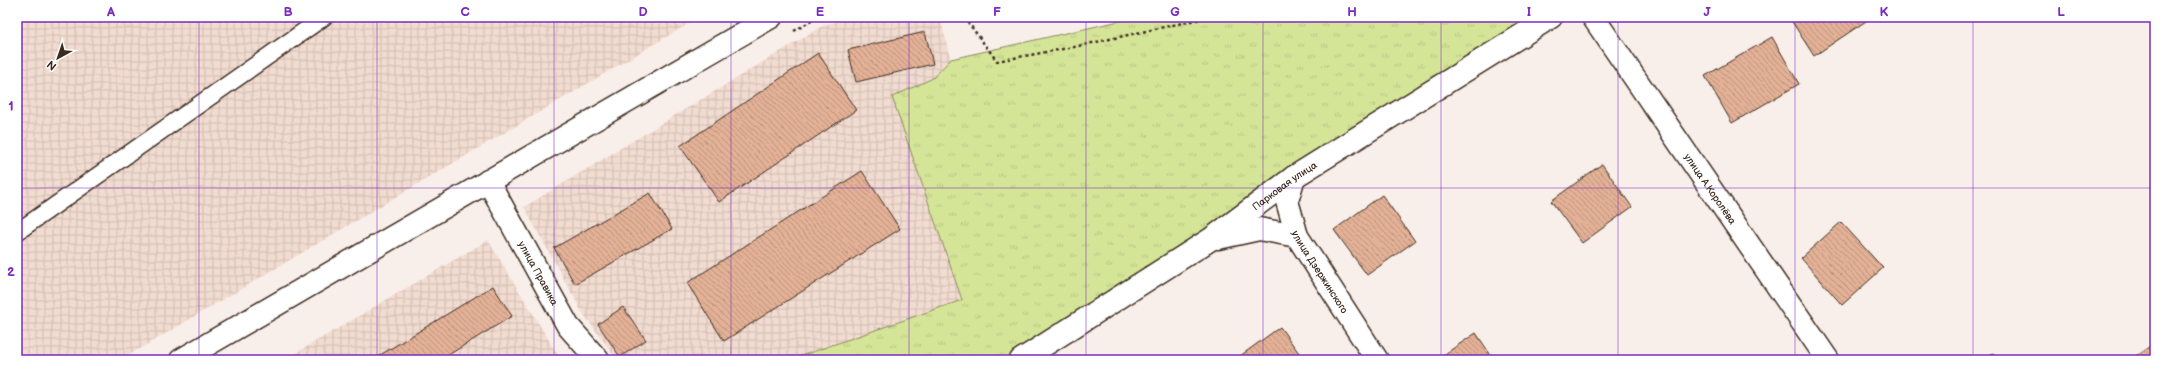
<svg xmlns="http://www.w3.org/2000/svg" width="2172" height="377" font-family="'Balsamiq Sans',sans-serif">
<style>
.industrial{fill:url(#industrial-grid)}
.grass{fill:url(#grass-tufts);stroke:#88885b}
.building{fill:url(#building-back-hatch);stroke:#3b2a1e}
.lines{fill:none;stroke-linecap:round;stroke-linejoin:round}
.service-casing{stroke:#3b2a1e;stroke-width:19}
.minor-casing{stroke:#3b2a1e;stroke-width:25}
.tertiary-casing{stroke:#3b2a1e;stroke-width:25}
.path{stroke:#3b2a1e;stroke-width:2.5;stroke-dasharray:3 3;stroke-linecap:butt}
.service{stroke:#fff;stroke-width:16}
.minor{stroke:#fff;stroke-width:22}
.tertiary{stroke:#fff;stroke-width:22}
.grid{fill:none;stroke:#7b2cbf;stroke-width:1;stroke-opacity:0.55}
.labels{text-anchor:middle;stroke-width:3.5;stroke-linejoin:round;paint-order:stroke}
.street-label{font-size:10px;fill:#3b2a1e;stroke:#fff}
.neatline{fill:none;stroke:#7b2cbf;stroke-width:1.5}
.grid-label{font-size:13px;text-anchor:middle;font-weight:bold;fill:#7b2cbf}
</style>
<defs>
<pattern id="industrial-grid" width="8" height="8" patternUnits="userSpaceOnUse"><rect width="8" height="8" fill="#f2dcd1"/><path d="M0 4h8M4 0v8" fill="none" stroke="#d0bdb3"/></pattern>
<pattern id="grass-tufts" width="24" height="20" patternUnits="userSpaceOnUse"><rect width="24" height="20" fill="#d5e598"/><path d="M3 7l-1-3M5 7V3M7 7l1-3M15 17l-1-3M17 17v-4M19 17l1-3" fill="none" stroke="#b8c583"/></pattern>
<pattern id="building-back-hatch" width="6" height="6" patternUnits="userSpaceOnUse"><rect width="6" height="6" fill="#e3b196"/><path d="M-1 5l2 2M0 0l6 6M5-1l2 2" fill="none" stroke="#b9907a"/></pattern>
</defs>
<rect width="100%" height="100%" fill="#f9efea"/>
<filter id="ink" filterUnits="userSpaceOnUse"><feTurbulence type="fractalNoise" baseFrequency=".025" numOctaves="2"/><feDisplacementMap in="SourceGraphic" scale="8" xChannelSelector="R" yChannelSelector="G"/><feConvolveMatrix kernelMatrix="1 2 1 2 8 2 1 2 1" color-interpolation-filters="sRGB"/></filter>
<g filter="url(#ink)">
<path class="industrial" d="M17 17H700L121 360H17Z
M849 17H940L951 59 933 78 892 97 962 300 789 360H617L582 312 524 207 824 25Z
M488 240 561 360H284Z"/>
<path class="grass" d="M1137 17H1559L1183 259 1031 360H1003L1000 356 994 360H789L962 300 892 97 933 78 951 59Z"/>
<path class="building" d="M1789 17H1872L1814 56Z
M925 32 933 64 856 82 848 50Z
M1772 37 1799 84 1732 123 1705 76Z
M818 53 856 110 719 202 680 146Z
M1602 164 1632 207 1582 243 1551 201Z
M862 171 900 229 724 341 687 283Z
M650 193 672 229 575 284 554 248Z
M1382 195 1415 241 1367 275 1334 230Z
M1841 222 1883 268 1842 305 1801 258Z
M493 286 512 316 440 360H372Z
M623 307 646 340 620 357 598 324Z
M1280 327 1304 360H1237L1236 359Z
M1476 333 1494 360H1436Z
M2155 343V360H2132L2131 359Z
M1993 353 1997 360H1982Z"/>
<g class="lines">
<defs>
<path id="service" d="M17 232 324 17"/>
<g id="minor">
<path id="s1" d="M1593 17 1828 360"/>
<path id="s2" d="M1294 177 1287 201 1297 236 1377 360"/>
<path d="M1218 238 1259 229 1297 236"/>
<path id="s3" d="M1021 360 1211 239 1294 177 1551 17"/>
</g>
<g id="tertiary">
<path id="s4" d="M488 181 568 326 598 360"/>
<path d="M181 360 771 17"/>
</g>
</defs>
<use href="#service" class="service-casing"/>
<use href="#minor" class="minor-casing"/>
<use href="#tertiary" class="tertiary-casing"/>
<path class="path" d="M964 17 997 61 1074 47 1209 17
M794 31 818 17"/>
<use href="#service" class="service"/>
<use href="#minor" class="minor"/>
<use href="#tertiary" class="tertiary"/>
</g>
</g>
<path class="grid" d="M199 17V360M377 17V360M554 17V360M731 17V360M909 17V360M1086 17V360M1263 17V360M1441 17V360M1618 17V360M1795 17V360M1973 17V360M17 188H2155"/>
<g class="labels">
<g class="street-label">
<text dy="4" stroke="none"><textPath href="#s3" startOffset="316">Парковая улица</textPath></text>
<text dy="4" stroke="none"><textPath href="#s1" startOffset="208">улица А.Королёва</textPath></text>
<text dy="4" stroke="none"><textPath href="#s2" startOffset="104">улица Дзержинского</textPath></text>
<text dy="4" stroke="none"><textPath href="#s4" startOffset="105">улица Правика</textPath></text>
</g>
</g>
<rect width="2172" height="377" fill="none" stroke="#fff" stroke-width="44"/>
<g transform="translate(58 58) rotate(220)" stroke="#ffffff" stroke-width="3" paint-order="stroke">
<path d="M0-3L7 15L0 10L-7 15Z" fill="#3b2a1e"/>
<text y="-6" font-size="11" font-weight="bold" text-anchor="middle" fill="#3b2a1e">N</text>
</g>
<rect x="22" y="22" width="2128" height="333" class="neatline"/>
<g class="grid-label">
<text x="111" y="16">A</text>
<text x="288" y="16">B</text>
<text x="465" y="16">C</text>
<text x="643" y="16">D</text>
<text x="820" y="16">E</text>
<text x="997" y="16">F</text>
<text x="1175" y="16">G</text>
<text x="1352" y="16">H</text>
<text x="1529" y="16">I</text>
<text x="1707" y="16">J</text>
<text x="1884" y="16">K</text>
<text x="2061" y="16">L</text>
<text x="11" y="110">1</text>
<text x="11" y="276">2</text>
</g>
</svg>
